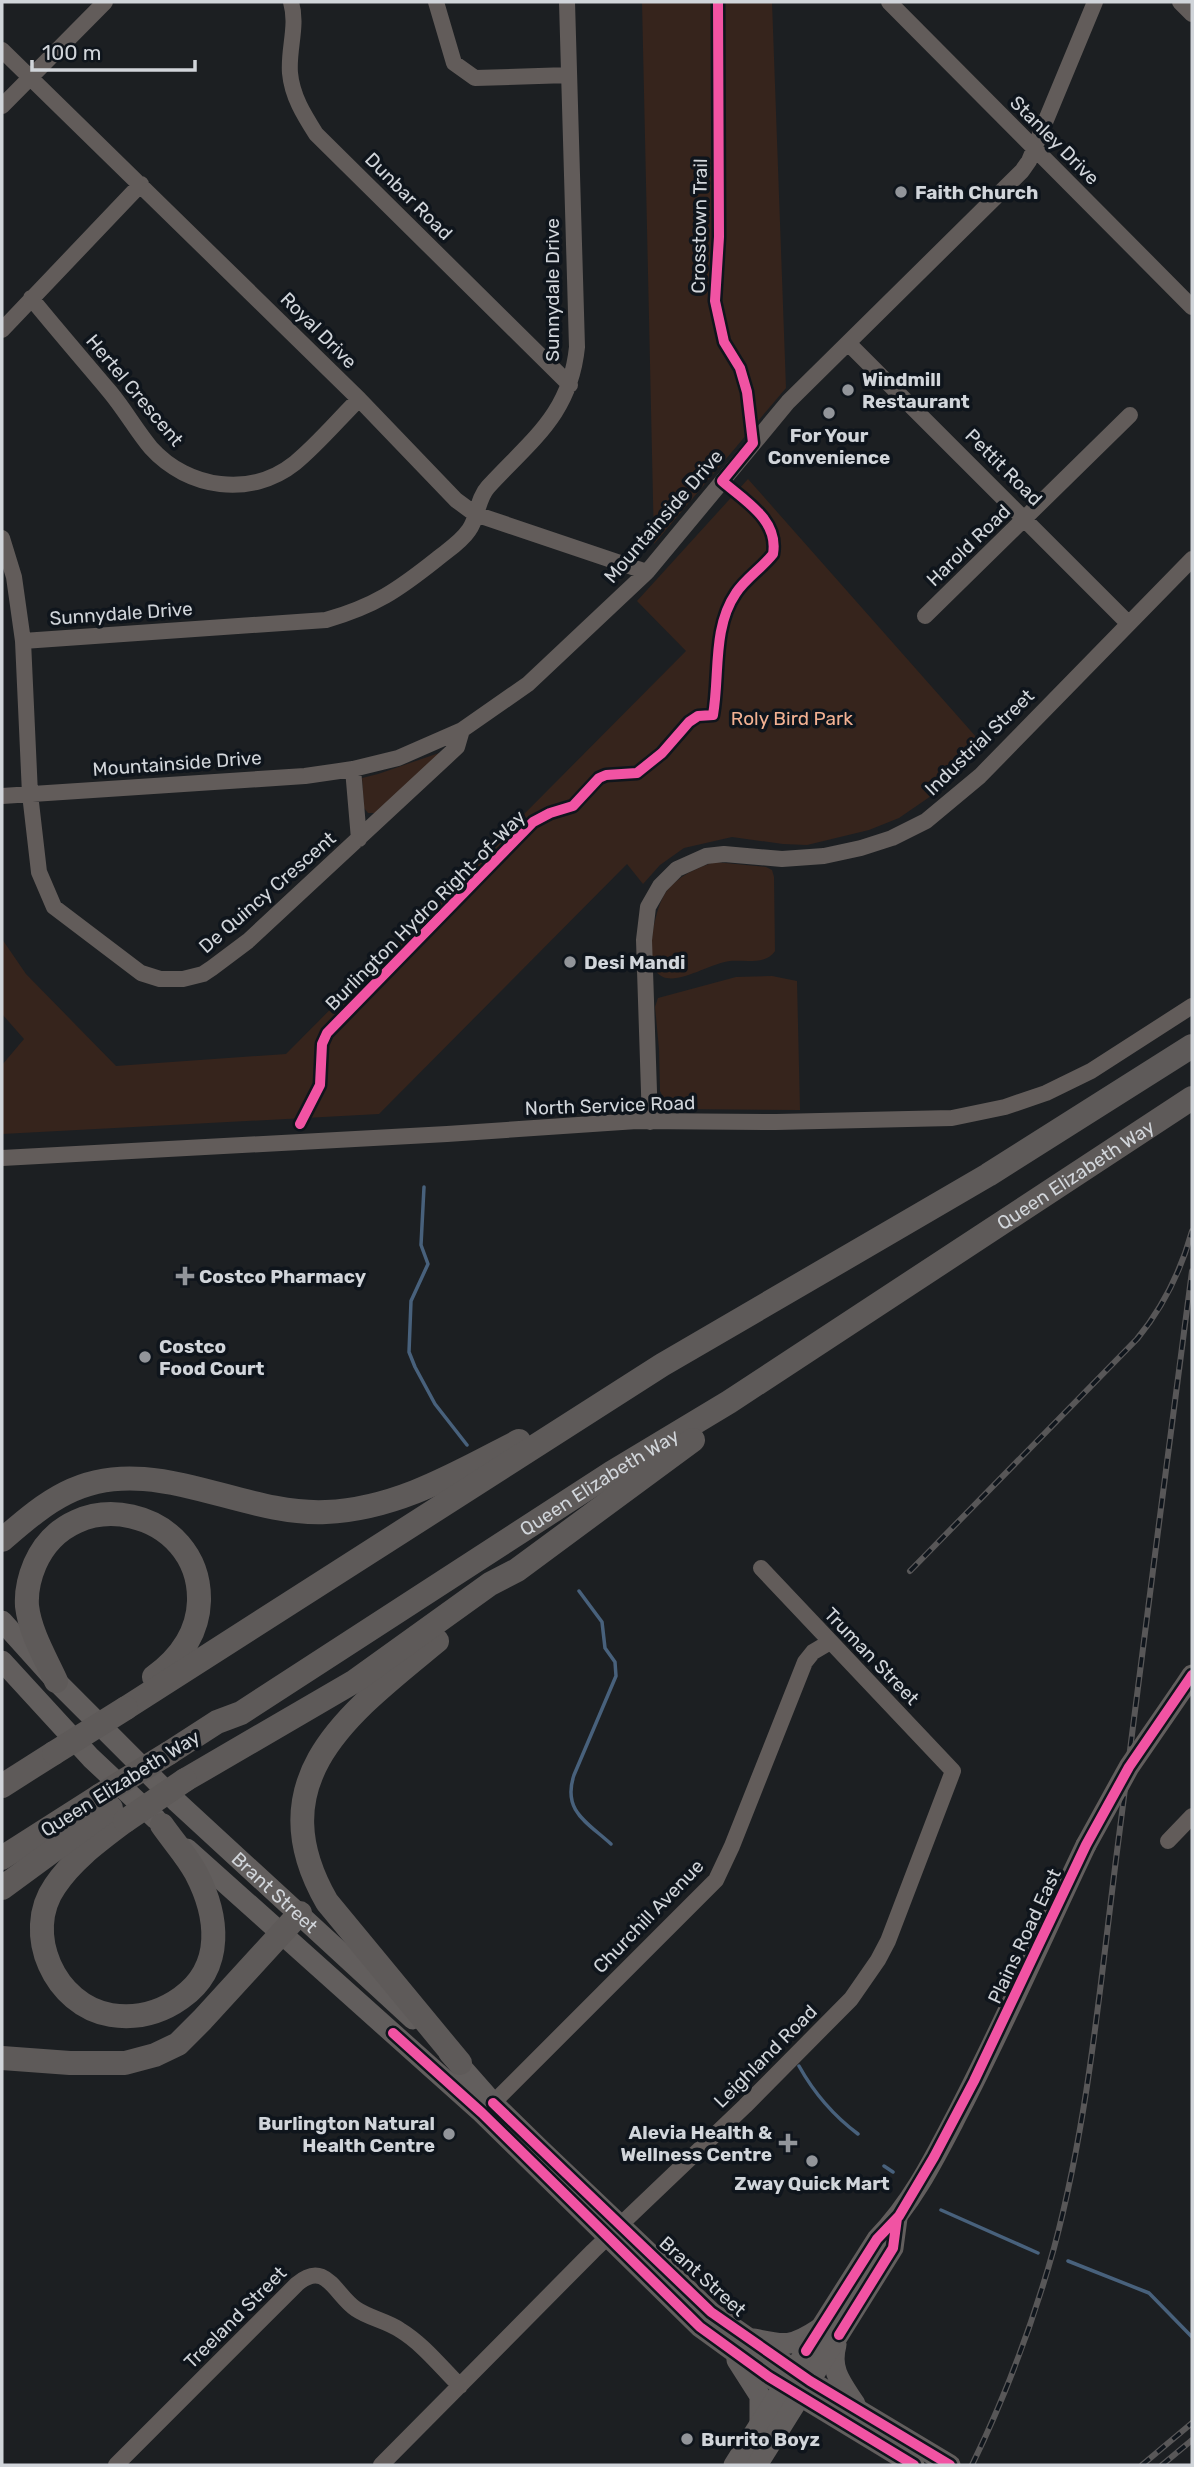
<svg xmlns="http://www.w3.org/2000/svg" width="1194" height="2467" font-family="Rubik,sans-serif">
<style>
.green{fill:#36241c}
.lines{fill:none;stroke-linecap:round;stroke-linejoin:round}
.stream{stroke:#48617c;stroke-width:3.5}
.minor{stroke:#625c5a;stroke-width:16}
.major{stroke:#625e5d;stroke-width:21}
.highway{stroke:#5e5a59;stroke-width:24}
.rail-casing{stroke:#585758;stroke-width:6}
.rail{stroke:#0f151c;stroke-width:3.5;stroke-dasharray:10;stroke-linecap:butt}
.major-bridge{stroke:#625e5d;stroke-width:21}
.highway-bridge{stroke:#5e5a59;stroke-width:24}
.cycleway-casing{stroke:#0f151c;stroke-width:15}
.cycleway{stroke:#f153a3;stroke-width:10}
.poi-dot{fill:#92959a;stroke:#0f151c;stroke-width:2.5}
.labels{text-anchor:middle;stroke-width:7;stroke-linejoin:round;paint-order:stroke}
.street-label{font-size:19px;fill:#d1d5da;stroke:#0f151c}
.poi-label{font-size:19px;font-weight:bold;fill:#d1d5da;stroke:#0f151c;text-anchor:start}
.park-label{font-size:19px;fill:#f2b192;stroke:#0f151c}
</style>
<rect width="100%" height="100%" fill="#1c1f22"/>
<path class="green" d="M642 2H772L786 388 654 544Z
M748 479 985 747 947 785 899 818 869 830 807 845 783 844 732 837 684 848 660 865 643 884 627 864 379 1114 2 1134V1065L24 1039 2 1014V939L26 974 116 1066 286 1054 686 651 637 601Z
M442 752 375 813H368L364 808 362 778 378 774Z
M715 862 766 867 772 870 774 877 775 951C766 965 745 960 730 961 711 963 680 984 663 977 641 969 655 907 666 892 678 876 696 868 715 862Z
M772 976 797 981 800 1110 678 1109 666 1103 660 1091 659 1049 655 1007 658 998 736 977Z"/>
<g class="lines">
<path class="stream" d="M424 1187 421 1245 428 1264 411 1301 409 1352 415 1367 435 1404 467 1445
M579 1591 602 1622 605 1648 615 1662 616 1676 574 1775C562 1811 587 1822 611 1844
M799 2066C814 2093 834 2116 858 2134
M884 2166 893 2172
M941 2210 1038 2253
M1068 2261 1149 2293 1192 2337"/>
<path class="minor" d="M291 2C298 26 288 49 290 73 292 96 304 115 316 134L570 385
M436 2 454 63 475 78 569 75
M889 2 1192 307
M1180 2 1192 14
M2 50 359 399 456 500 475 514 647 572
M2 106 105 2
M31 298C57 330 84 361 110 392 125 410 136 430 151 448 188 489 251 498 295 463 318 444 338 420 359 399
M2 330 141 184
M848 343 1128 623
M2 538 14 577 23 641 30 794 39 872 54 907 141 973 160 979H183L203 974 212 968 248 941 457 747 462 730
M925 616 1130 415
M23 641 326 620C375 606 398 590 437 559 448 550 461 542 469 530 478 518 477 499 488 487 531 440 570 415 577 347L567 2
M353 769 359 839
M2 796 305 776 353 769 398 758 462 730 528 684 647 572 788 402 1022 171 1029 161 1095 2
M650 1122 644 940 648 907 660 886 677 869 706 856 724 854 782 859 824 856 861 848 892 838 926 821 980 776 1192 559
M2 1158 447 1134 637 1121 776 1122 952 1118 1005 1107 1046 1093 1091 1071 1192 1006
M1168 1841 1192 1816
M487 2109 716 1880 732 1846 805 1662 813 1652 830 1642
M116 2465 297 2284C326 2259 335 2295 356 2309 369 2318 387 2321 400 2330 423 2344 441 2367 460 2386
M381 2465 593 2251 745 2106 851 1999 878 1960 888 1941 953 1771 761 1568"/>
<g class="major">
<path id="s1" d="M2 1621 56 1681 177 1802 413 2019"/>
<path d="M2 1661 91 1758 156 1819"/>
<path d="M1182 1690 1192 1675"/>
<path d="M187 1849 482 2113 700 2327 769 2377 914 2465"/>
<path d="M449 2053 493 2103 539 2148 711 2312 810 2381 950 2465"/>
<path d="M754 2339C785 2346 792 2347 819 2329"/>
<path d="M836 2345C829 2370 842 2384 855 2404"/>
<path d="M737 2360 760 2396V2423"/>
<path d="M734 2465 877 2239C914 2201 936 2155 960 2109 1005 2022 1044 1933 1086 1845"/>
<path d="M757 2465 893 2248 897 2218"/>
</g>
<g class="highway">
<path d="M2 1540C22 1523 42 1505 66 1493 150 1450 239 1516 326 1512 397 1509 457 1473 519 1441"/>
<path d="M437 1641C351 1712 256 1779 327 1902L460 2063"/>
<path d="M56 1681C45 1657 30 1632 27 1606 26 1591 29 1578 35 1564 72 1480 201 1509 199 1601 198 1633 180 1658 154 1677"/>
<path d="M126 1708 662 1365 988 1175 1192 1046"/>
<path id="s2" d="M169 1753 217 1722 241 1713 611 1473 729 1402 1192 1098"/>
<path d="M185 1780 355 1681 490 1584 517 1570 693 1440"/>
<path d="M2 1786 54 1753"/>
<path d="M125 1821C100 1840 73 1859 55 1886 22 1933 55 2006 111 2015 137 2019 160 2013 181 1998 225 1967 218 1915 196 1873 187 1856 173 1841 162 1825"/>
<path d="M2 1858 99 1796"/>
<path d="M2 1888 111 1808"/>
<path d="M2 2058 70 2063H125L155 2055 178 2044 202 2020 300 1913"/>
</g>
<defs>
<path id="rail" d="M910 1571 1137 1339C1164 1306 1181 1271 1192 1231
M972 2465C1006 2395 1033 2323 1054 2248 1090 2114 1101 1973 1119 1836 1143 1648 1167 1459 1192 1271
M1142 2465 1192 2423
M1162 2465 1192 2440"/>
</defs>
<use href="#rail" class="rail-casing"/>
<use href="#rail" class="rail"/>
<path class="major-bridge" d="M1086 1845 1129 1767 1182 1690"/>
<path class="highway-bridge" d="M54 1753 126 1708
M99 1796 169 1753
M125 1821 185 1780"/>
<defs>
<path id="cycleway" d="M300 1124 320 1085 322 1044 327 1033 533 822 550 813 573 806 599 778 606 775 637 773 662 753 689 722 698 716 713 715C720 676 712 628 736 593 745 579 762 568 773 554 779 520 745 501 722 481L753 443 747 392 740 368 724 342 715 301 719 237 718 2
M393 2033 482 2113 700 2327 769 2377 914 2465
M493 2103 711 2312 810 2381 950 2465
M839 2335 893 2248 897 2218
M806 2351 877 2239 899 2216 934 2157 974 2081 1086 1845 1129 1767 1192 1675"/>
</defs>
<use href="#cycleway" class="cycleway-casing"/>
<use href="#cycleway" class="cycleway"/>
</g>
<g class="poi-dot">
<circle cx="901" cy="192" r="7"/>
<circle cx="848" cy="390" r="7"/>
<circle cx="829" cy="413" r="7"/>
<circle cx="570" cy="962" r="7"/>
<path d="M181.5 1265.5h7v7h7v7h-7v7h-7v-7h-7v-7h7z"/>
<circle cx="145" cy="1357" r="7"/>
<circle cx="449" cy="2134" r="7"/>
<path d="M784.5 2132.5h7v7h7v7h-7v7h-7v-7h-7v-7h7z"/>
<circle cx="812" cy="2161" r="7"/>
<circle cx="687" cy="2439" r="7"/>
</g>
<g class="labels">
<g class="street-label">
<text transform="translate(1055 140) rotate(45)" y="7">Stanley Drive</text>
<text transform="translate(409 196) rotate(45)" y="7">Dunbar Road</text>
<text transform="translate(699 226) rotate(-89)" y="7">Crosstown Trail</text>
<text transform="translate(552 290) rotate(-90)" y="7">Sunnydale Drive</text>
<text transform="translate(319 330) rotate(45)" y="7">Royal Drive</text>
<text transform="translate(135 390) rotate(50)" y="7">Hertel Crescent</text>
<text transform="translate(1004 467) rotate(45)" y="7">Pettit Road</text>
<text transform="translate(663 516) rotate(-49)" y="7">Mountainside Drive</text>
<text transform="translate(968 545) rotate(-44)" y="7">Harold Road</text>
<text transform="translate(121 613) rotate(-4)" y="7">Sunnydale Drive</text>
<text transform="translate(979 742) rotate(-44)" y="7">Industrial Street</text>
<text transform="translate(177 763) rotate(-4)" y="7">Mountainside Drive</text>
<text transform="translate(267 892) rotate(-41)" y="7">De Quincy Crescent</text>
<text transform="translate(425 910) rotate(-45)" y="7">Burlington Hydro Right-of-Way</text>
<text transform="translate(610 1105) rotate(-2)" y="7">North Service Road</text>
<text dy="7" stroke="none"><textPath href="#s2" startOffset="1076">Queen Elizabeth Way</textPath></text>
<text dy="7" stroke="none"><textPath href="#s2" startOffset="509">Queen Elizabeth Way</textPath></text>
<text transform="translate(872 1656) rotate(46)" y="7">Truman Street</text>
<text transform="translate(120 1783) rotate(-32)" y="7">Queen Elizabeth Way</text>
<text dy="7" stroke="none"><textPath href="#s1" startOffset="385">Brant Street</textPath></text>
<text transform="translate(648 1916) rotate(-46)" y="7">Churchill Avenue</text>
<text transform="translate(1024 1936) rotate(-65)" y="7">Plains Road East</text>
<text transform="translate(765 2056) rotate(-45)" y="7">Leighland Road</text>
<text transform="translate(703 2276) rotate(42)" y="7">Brant Street</text>
<text transform="translate(235 2317) rotate(-45)" y="7">Treeland Street</text>
</g>
<g class="poi-label">
<text x="915" y="199">Faith Church</text>
<text x="862" y="386">Windmill<tspan x="862" dy="22">Restaurant</tspan></text>
<text x="829" y="442" text-anchor="middle">For Your<tspan x="829" dy="22">Convenience</tspan></text>
<text x="584" y="969">Desi Mandi</text>
<text x="199" y="1283">Costco Pharmacy</text>
<text x="159" y="1353">Costco<tspan x="159" dy="22">Food Court</tspan></text>
<text x="435" y="2130" text-anchor="end">Burlington Natural<tspan x="435" dy="22">Health Centre</tspan></text>
<text x="772" y="2139" text-anchor="end">Alevia Health &amp;<tspan x="772" dy="22">Wellness Centre</tspan></text>
<text x="812" y="2190" text-anchor="middle">Zway Quick Mart</text>
<text x="701" y="2446">Burrito Boyz</text>
</g>
<g class="park-label">
<text x="792" y="725">Roly Bird Park</text>
</g>
</g>
<rect width="1194" height="2467" fill="none" stroke="#d1d5da" stroke-width="7"/>
<path d="M32 60v10h163v-10" fill="none" stroke="#d1d5da" stroke-width="3.5"/>
<text x="42" y="60" font-size="21" fill="#d1d5da" stroke="#0f151c" stroke-width="5" paint-order="stroke">100 m</text>
</svg>
